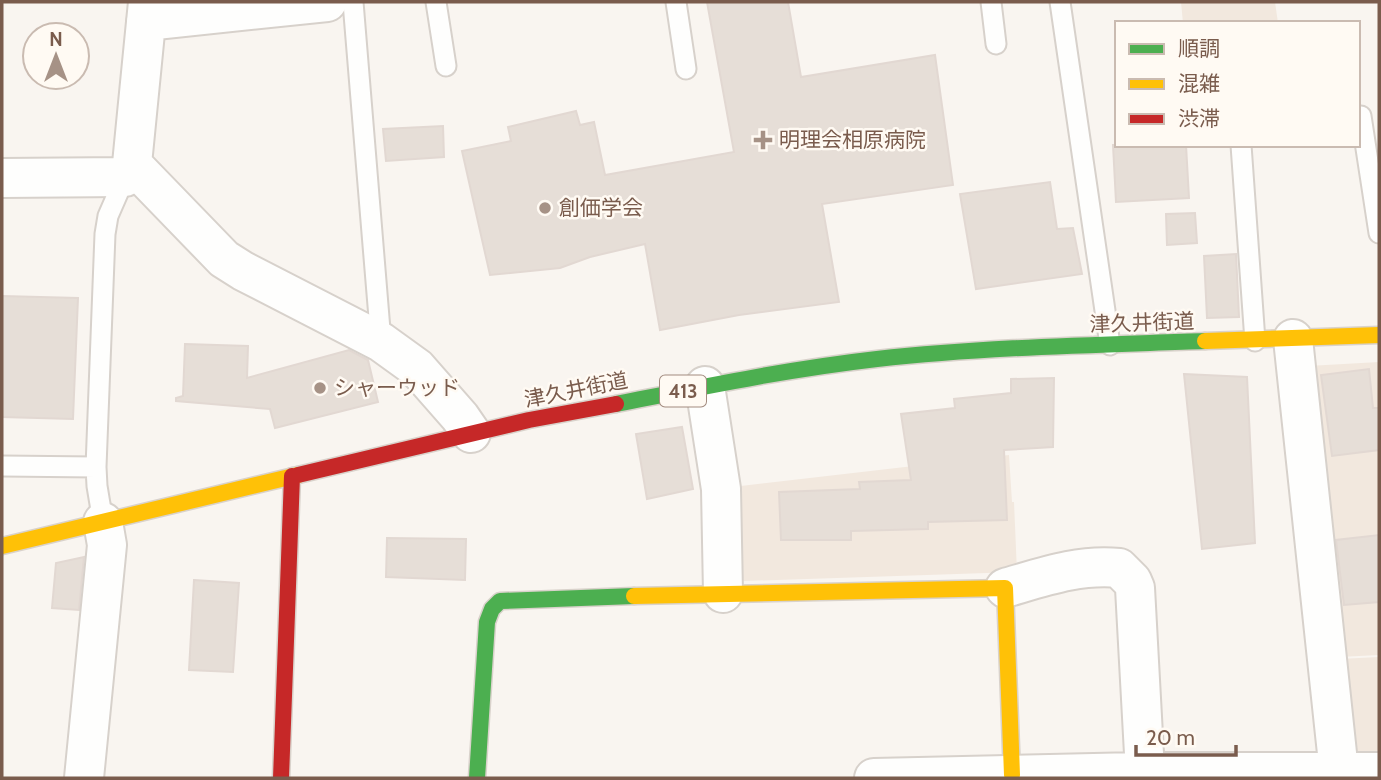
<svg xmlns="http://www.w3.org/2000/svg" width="1381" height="780" font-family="Cabin,'Noto Sans JP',sans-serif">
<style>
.residential{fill:#f2e8de}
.building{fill:#e6ded7;stroke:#e2d8d2;stroke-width:2}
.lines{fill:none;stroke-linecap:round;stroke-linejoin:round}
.lane-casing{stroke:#d7d1cb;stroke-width:23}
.street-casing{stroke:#d7d1cb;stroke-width:42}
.fast-casing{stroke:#d9d2cb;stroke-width:19}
.slow-casing{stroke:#d9d2cb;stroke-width:19}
.jam-casing{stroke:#d9d2cb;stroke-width:19}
.lane{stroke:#fefefd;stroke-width:19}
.street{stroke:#fefefd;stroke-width:38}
.fast{stroke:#4caf50;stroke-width:16}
.slow{stroke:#ffc107;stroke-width:16}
.jam{stroke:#c62828;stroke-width:16}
.poi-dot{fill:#a69286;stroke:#fffaf3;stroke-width:2.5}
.labels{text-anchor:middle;stroke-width:5;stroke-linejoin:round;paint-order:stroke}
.shield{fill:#fffaf3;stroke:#a28b7f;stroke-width:2}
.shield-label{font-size:19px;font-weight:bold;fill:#7a5c4d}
.poi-label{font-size:21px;fill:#7a5c4d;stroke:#fffaf3;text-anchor:start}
.street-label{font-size:21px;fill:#7a5c4d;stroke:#fffaf3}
</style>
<rect width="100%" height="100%" fill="#f9f5f0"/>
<path class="residential" d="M1181 2H1275L1278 23H1183Z
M1379 362V655L1339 657 1308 366Z
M1009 455 1012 502H1014L1017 572 744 581 734 572 732 487Z
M1379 657V758L1365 759 1351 746 1339 659Z"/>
<path class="building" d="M707 2H788L801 77 935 55 953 185 822 204 839 302 739 315 660 330 645 244 590 257 560 268 490 275 462 151 511 141 508 127 576 111 580 125 594 122 605 175 734 152Z
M443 126 444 157 386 161 383 129Z
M1113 145H1186L1189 198 1116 202Z
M1050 182 1057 229 1073 228 1082 274 976 289 960 194Z
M1195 213 1197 243 1167 245 1166 214Z
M1236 254 1239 317 1207 318 1204 256Z
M2 296 78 298 73 419 2 417Z
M185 344 248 346 247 378 349 350 368 360 378 402 275 428 270 409 176 401V398L183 396Z
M1369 369 1373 408H1379V450L1332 456 1321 375Z
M1184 374 1247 377 1255 543 1202 549Z
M1054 378 1053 447 1004 450 1007 520 928 522V529L851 531V540H781L779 492 860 489 859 482 911 480 901 414 955 408 954 399 1011 393V379Z
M682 427 693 489 647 499 636 434Z
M1379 535V602L1344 605 1336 540Z
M387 538 466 539 465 580 386 577Z
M84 557 79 610 52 608 56 563Z
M194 580 239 583 233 672 189 670Z"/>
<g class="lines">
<defs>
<path id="lane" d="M353 2 381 342
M436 2 446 66
M676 2 686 69
M991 2 996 44
M1060 2 1110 345
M1361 116 1379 233
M1241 145 1255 341
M2 466 96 467
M103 522 97 486 96 467 105 234 108 216 125 177"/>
<path id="street" d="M146 21 327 2
M132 164 224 259 243 271 381 342 417 368 460 417 471 433
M2 178 125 177 132 164 148 2
M1293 339 1339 772
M705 386 721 489 723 593
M1005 588C1043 577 1079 564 1119 568L1132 581 1135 588 1145 772
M84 778 107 545 103 522
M874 778 1138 772H1379"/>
<path id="fast" d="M616 404C702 387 789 369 877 359 986 347 1096 345 1205 341
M477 778 487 622 492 609 500 601 634 596"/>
<path id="slow" d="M1205 341 1379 335
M2 546 298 475
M634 596 1005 588 1012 775"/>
<path id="jam" d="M298 475 529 420 616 404
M281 778 292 476"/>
</defs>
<use href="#lane" class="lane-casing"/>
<use href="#street" class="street-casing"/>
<use href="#fast" class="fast-casing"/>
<use href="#slow" class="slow-casing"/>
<use href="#jam" class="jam-casing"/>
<use href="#lane" class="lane"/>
<use href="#street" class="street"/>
<use href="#fast" class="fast"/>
<use href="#slow" class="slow"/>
<use href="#jam" class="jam"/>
</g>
<g class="poi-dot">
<path d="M759.5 129.5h7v7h7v7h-7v7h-7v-7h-7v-7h7z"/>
<circle cx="545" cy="208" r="7"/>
<circle cx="320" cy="388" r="7"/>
</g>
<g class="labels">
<rect class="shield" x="660" y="375.5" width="46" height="31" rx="5"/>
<g class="shield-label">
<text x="683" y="398">413</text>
</g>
<g class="poi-label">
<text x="779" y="147">明理会相原病院</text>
<text x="559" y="215">創価学会</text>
<text x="334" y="395">シャーウッド</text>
</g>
<g class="street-label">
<text transform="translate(1142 323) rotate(-2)" y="7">津久井街道</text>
<text transform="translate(576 390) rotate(-11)" y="7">津久井街道</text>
</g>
</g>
<rect width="1381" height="780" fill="none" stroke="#7a5c4d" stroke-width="7"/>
<rect x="1115" y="21" width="245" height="126" fill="#fffaf3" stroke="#cabbb1" stroke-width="2"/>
<rect x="1129" y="44" width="35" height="10" fill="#4caf50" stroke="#cabbb1" stroke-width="2"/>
<text x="1178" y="56" font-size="21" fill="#7a5c4d">順調</text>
<rect x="1129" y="79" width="35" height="10" fill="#ffc107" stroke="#cabbb1" stroke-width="2"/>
<text x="1178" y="91" font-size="21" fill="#7a5c4d">混雑</text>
<rect x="1129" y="114" width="35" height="10" fill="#c62828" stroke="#cabbb1" stroke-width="2"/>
<text x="1178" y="126" font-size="21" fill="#7a5c4d">渋滞</text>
<g transform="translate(56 56)"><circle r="33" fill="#fffaf3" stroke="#cabbb1" stroke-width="2"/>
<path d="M0-5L12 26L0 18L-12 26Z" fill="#a69286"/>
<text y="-10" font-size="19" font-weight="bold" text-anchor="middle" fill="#7a5c4d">N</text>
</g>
<path d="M1136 745v10h100v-10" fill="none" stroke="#7a5c4d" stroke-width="3.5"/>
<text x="1146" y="745" font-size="21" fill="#7a5c4d" stroke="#fffaf3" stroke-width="5" paint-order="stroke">20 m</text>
</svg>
